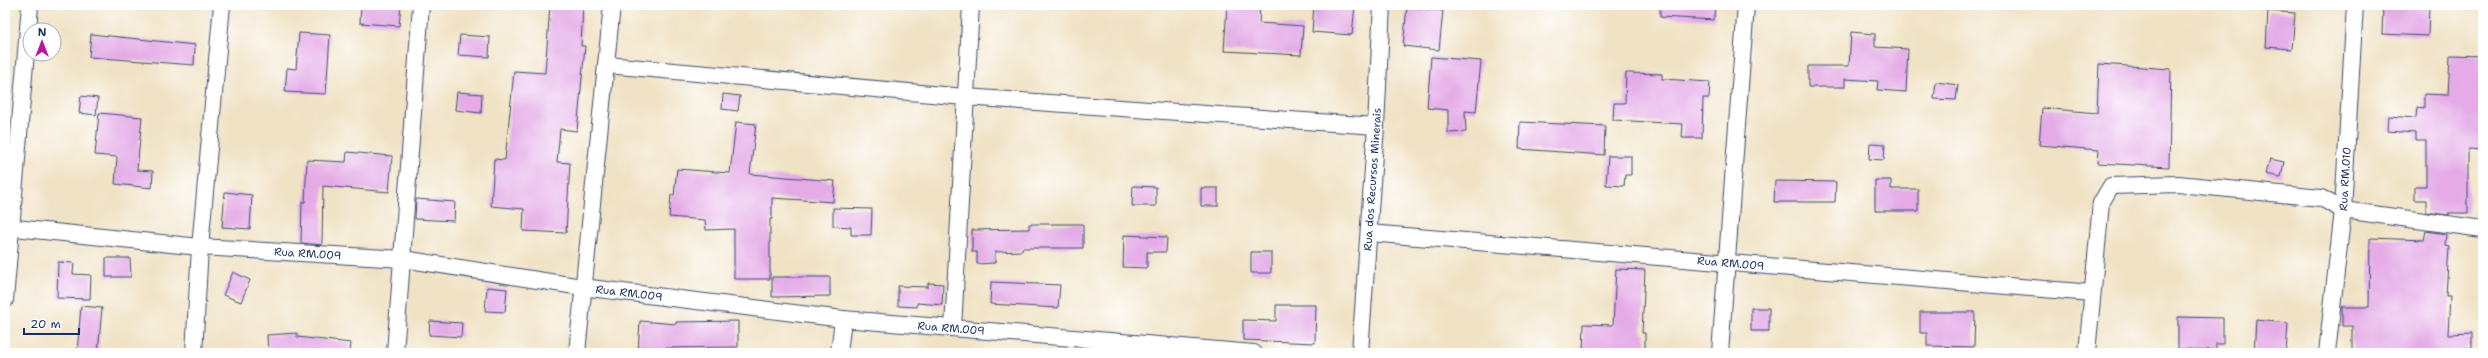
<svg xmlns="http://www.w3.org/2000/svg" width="2488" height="358" font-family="'Shantell Sans',sans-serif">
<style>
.building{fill:#e4abe7}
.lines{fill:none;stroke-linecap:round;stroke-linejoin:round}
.minor-casing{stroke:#3b4a6d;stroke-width:18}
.minor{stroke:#fff;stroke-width:16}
.labels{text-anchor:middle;stroke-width:3;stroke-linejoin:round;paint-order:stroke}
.street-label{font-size:11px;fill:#1b2f5e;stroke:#fff}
</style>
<rect width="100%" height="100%" fill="#fff"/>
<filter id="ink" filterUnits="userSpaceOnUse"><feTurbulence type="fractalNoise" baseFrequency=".025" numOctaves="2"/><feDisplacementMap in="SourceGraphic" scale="8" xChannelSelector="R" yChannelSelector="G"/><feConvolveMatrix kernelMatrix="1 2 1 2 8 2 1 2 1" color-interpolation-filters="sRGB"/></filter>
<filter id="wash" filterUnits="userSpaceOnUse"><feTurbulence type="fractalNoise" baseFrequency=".012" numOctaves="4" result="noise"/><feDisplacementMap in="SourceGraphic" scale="16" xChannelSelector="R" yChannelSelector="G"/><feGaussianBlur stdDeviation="0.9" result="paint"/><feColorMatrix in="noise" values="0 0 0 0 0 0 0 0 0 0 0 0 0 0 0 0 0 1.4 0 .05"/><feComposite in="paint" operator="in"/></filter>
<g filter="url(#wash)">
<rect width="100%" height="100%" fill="#f0e2c4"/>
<g id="blocks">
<path class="building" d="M361 5H401L399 26 360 23Z
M550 5H583L581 46H585L577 131 560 129 557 162 570 163 566 233 523 231 524 209 491 206 494 159 505 160 514 71 545 73Z
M1227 5H1260L1259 23 1303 26 1301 55 1224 51Z
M1314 5H1355L1352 35 1312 32Z
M1660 5H1715L1714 20 1660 17Z
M2383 5H2429L2428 36 2382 34Z
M1407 7 1443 11 1439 50 1403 46Z
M2268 11 2295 13 2292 49 2266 47Z
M1851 32 1875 34V47L1908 49 1906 92 1877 90 1878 81 1845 79V87H1808V66H1849Z
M299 33 330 35 326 94 285 92 287 68 296 69Z
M91 34 195 45 194 65 89 57Z
M460 35 490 37 489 57 458 55Z
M2450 55 2483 56V150L2468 149V213H2448V215L2426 212V200H2415V186H2426V140H2415V133L2387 131 2388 116 2416 118 2417 107 2424 108V94L2448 95Z
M1431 57 1481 61 1476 112 1465 111 1466 132 1448 133V110L1427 108Z
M2099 64 2171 69 2169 167 2098 163 2099 150 2039 145 2042 108 2097 113Z
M1626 73 1662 74V79L1710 82 1709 98H1703L1702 138H1682L1683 124 1613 120 1614 103H1625Z
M1936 82 1958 85 1956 100 1934 99Z
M457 92 482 94 481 113 455 110Z
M723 94 740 96 738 111 722 109Z
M81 96 98 98 96 115 79 113Z
M99 113 142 117 137 170 153 171 152 188 115 184 117 157 95 155Z
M736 122 756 124 750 174 835 181 833 202 772 198V219H770V279H734V229L706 230 705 220 669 217 671 195H674L677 169 730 173Z
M1520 122 1605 126 1604 155 1519 149Z
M1870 143 1885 144 1884 160 1869 159Z
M347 152 392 156 389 192 323 186 322 245 301 243 302 202H305L307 160 346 162Z
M1608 156H1631V175H1625L1624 186 1606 185Z
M2270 159 2284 162 2281 177 2266 174Z
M1875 180H1891V189H1918V211H1875Z
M1775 181 1836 182 1835 202H1774Z
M1133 186 1156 187V206H1132Z
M1201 188H1218V206H1201Z
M225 192 252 195 250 229 222 227Z
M416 199 455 202 454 221 415 219Z
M833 208 872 209 871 235H851V227L833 226Z
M1029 224H1083V248H1022V251L995 252V263L977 264V252H972V230L1029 229Z
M2426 231 2446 234 2445 246 2449 247 2446 296H2450L2448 334 2472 333V348H2466V353H2352V326H2342V307H2369L2370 238 2424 240Z
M1124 235 1167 237 1166 252H1147V268L1123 267Z
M1251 252H1271V273H1251Z
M106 258H130L131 277H106Z
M58 262 74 263 73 274 91 275 90 299 57 298Z
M1616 269 1645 270 1642 333H1645V351L1583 353 1584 324 1613 325Z
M233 272 250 280 241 302 223 295Z
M772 277H830V296L772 297Z
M991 282 1060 285 1058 308 990 304Z
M928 283 943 284 942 305 917 303V307L898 306V286L928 287Z
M487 287 507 289 505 312 485 311Z
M1276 305H1316L1315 343 1243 340V320L1276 321Z
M81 306 102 308 98 353H77Z
M1751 308H1769V331H1751Z
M1920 312H1975L1974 347 1927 346V333H1920Z
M2178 317 2223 318V344H2216V350L2178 349Z
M2256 320 2288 323 2286 353H2254Z
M430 321 462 323 461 337 429 335Z
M640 321 676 324V322L738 321V347L665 348V353H638Z
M297 333V337L351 343 350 353H268L267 335Z"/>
</g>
</g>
<g filter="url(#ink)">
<use href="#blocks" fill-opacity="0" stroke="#3b4a6d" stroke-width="1"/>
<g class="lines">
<defs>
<g id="minor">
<path d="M607 65 965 97 1376 126"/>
<path id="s1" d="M5 227 200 247 403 259 582 287 843 319 1254 353"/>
<path id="s2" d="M1369 233 2092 293"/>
<path d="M5 300 30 5"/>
<path d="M953 328 971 5"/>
<path d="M194 353 200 247 222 5"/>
<path d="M395 353 421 5"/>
<path d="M577 353 612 5"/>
<path d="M839 353 843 319"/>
<path id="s3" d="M1360 353 1376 126 1382 5"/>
<path d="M1720 353 1746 5"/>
<path d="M2087 353 2101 203 2111 186 2178 184 2321 198 2343 210 2483 229"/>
<path id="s4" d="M2327 353 2343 210 2355 5"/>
</g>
</defs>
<use href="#minor" class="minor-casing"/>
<use href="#minor" class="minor"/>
</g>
</g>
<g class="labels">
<g class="street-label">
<text dy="4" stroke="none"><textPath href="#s3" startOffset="174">Rua dos Recursos Minerais</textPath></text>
<text dy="4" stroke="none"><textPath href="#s4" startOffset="175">Rua RM.010</textPath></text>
<text dy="4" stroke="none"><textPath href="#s1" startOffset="304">Rua RM.009</textPath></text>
<text dy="4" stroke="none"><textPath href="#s2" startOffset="363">Rua RM.009</textPath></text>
<text dy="4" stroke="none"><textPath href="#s1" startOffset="628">Rua RM.009</textPath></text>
<text dy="4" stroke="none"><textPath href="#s1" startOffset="952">Rua RM.009</textPath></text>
</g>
</g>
<rect width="2488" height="358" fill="none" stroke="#fff" stroke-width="20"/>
<g transform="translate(42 42)"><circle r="19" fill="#ffffff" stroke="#a4acbf"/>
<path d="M0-3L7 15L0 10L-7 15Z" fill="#b5179e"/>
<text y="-6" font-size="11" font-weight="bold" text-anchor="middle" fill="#1b2f5e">N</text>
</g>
<path d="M24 328v6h55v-6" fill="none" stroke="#1b2f5e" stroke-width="2"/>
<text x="30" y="328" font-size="12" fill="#1b2f5e" stroke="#ffffff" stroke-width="3" paint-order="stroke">20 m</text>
</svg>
